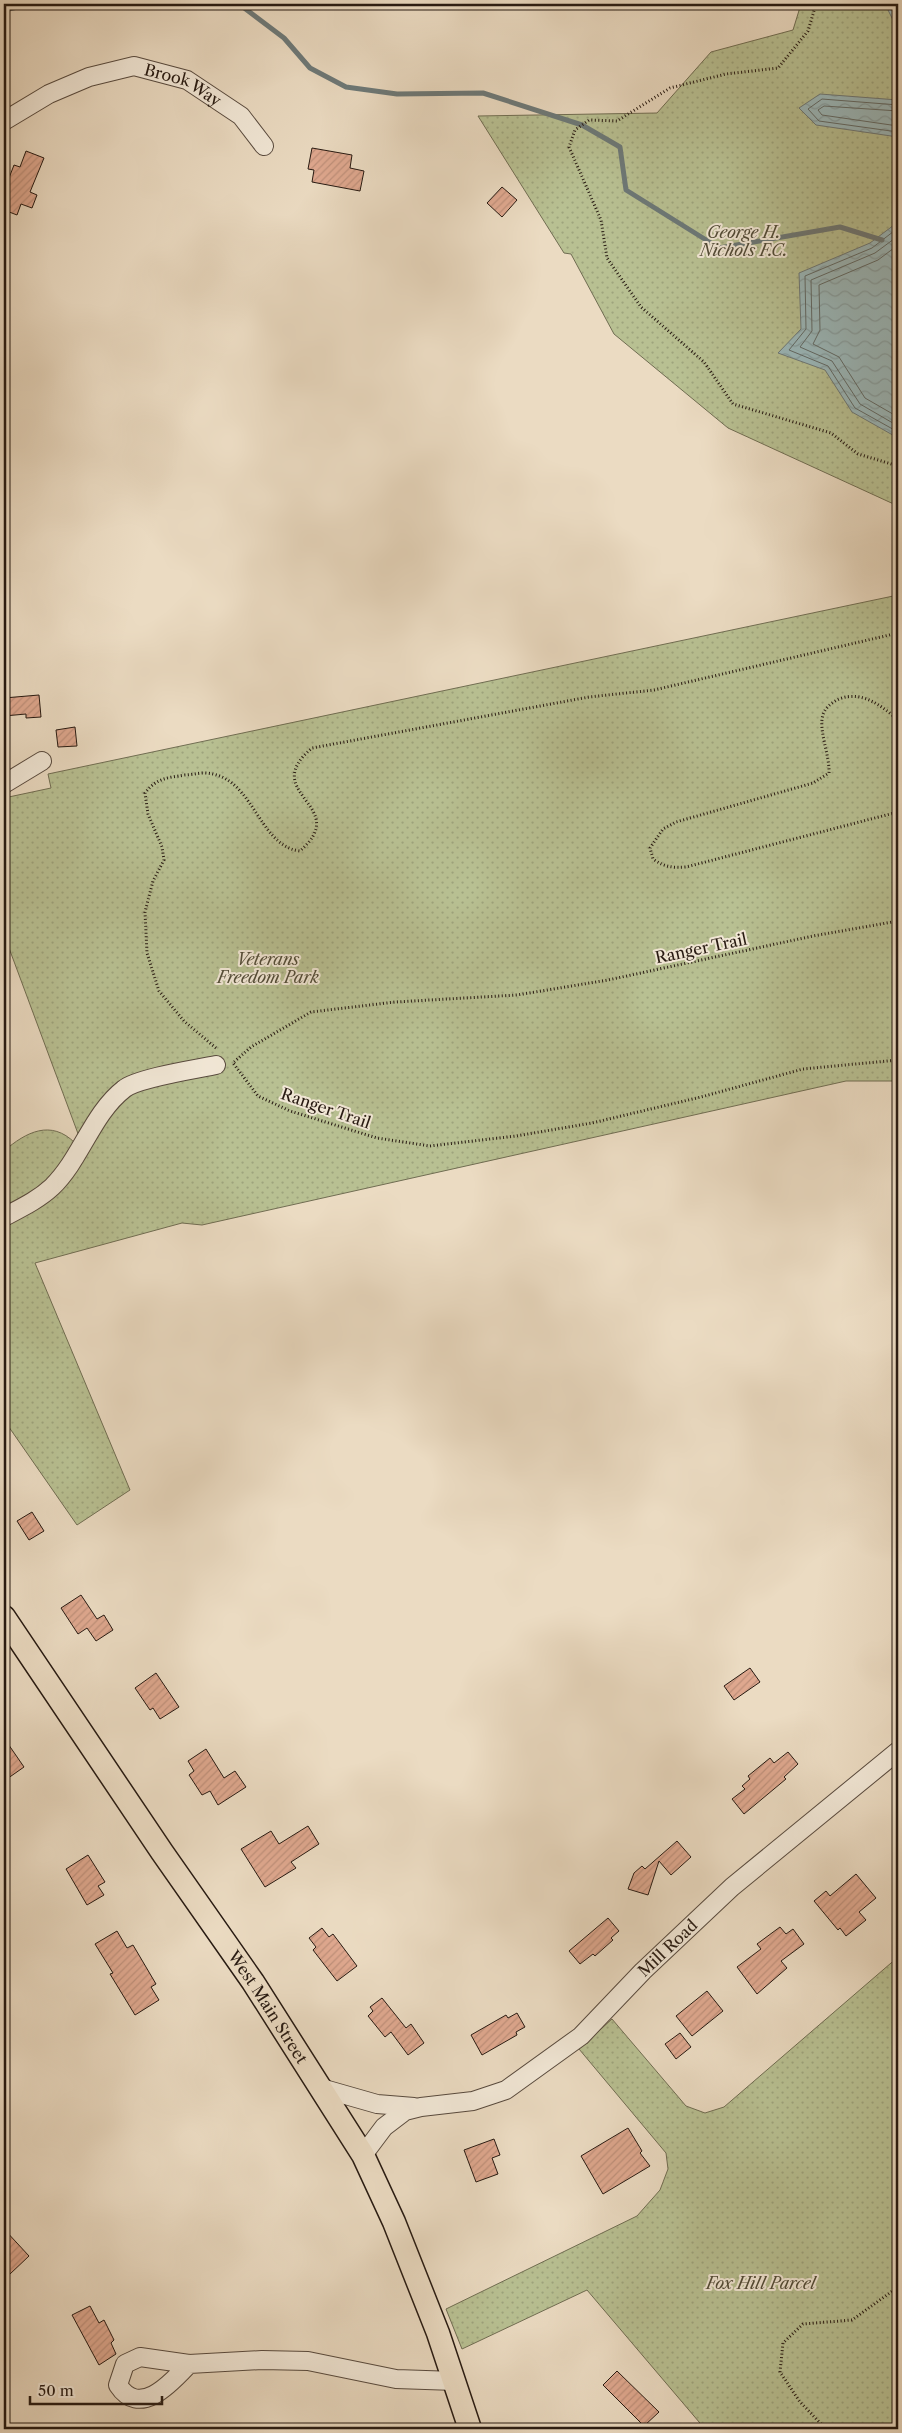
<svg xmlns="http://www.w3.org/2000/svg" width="902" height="2433" font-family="'Libre Caslon Text',serif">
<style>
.park{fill:url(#park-dots);stroke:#706d52}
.water{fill:url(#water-waves);stroke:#6d7978}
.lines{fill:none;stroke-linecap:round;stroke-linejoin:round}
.shore{stroke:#616a67;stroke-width:1}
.stream{stroke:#6d7978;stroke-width:5}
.building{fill:url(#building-hatch);stroke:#271a12}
.minor-casing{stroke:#584a3e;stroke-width:20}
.major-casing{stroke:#271a12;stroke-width:25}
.path{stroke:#271a12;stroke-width:3;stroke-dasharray:1 2.5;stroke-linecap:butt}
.minor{stroke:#f2e8d7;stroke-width:18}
.major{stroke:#ebdbc2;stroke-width:22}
.labels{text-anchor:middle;stroke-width:4;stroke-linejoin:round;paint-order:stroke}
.street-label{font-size:16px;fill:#271a12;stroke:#f2e8d7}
.park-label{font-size:16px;font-style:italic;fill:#524c38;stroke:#f2e8d7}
</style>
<defs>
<pattern id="park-dots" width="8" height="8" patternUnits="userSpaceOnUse" patternTransform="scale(1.25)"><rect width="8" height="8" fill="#b8c092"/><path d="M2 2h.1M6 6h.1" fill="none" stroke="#9ea47d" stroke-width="1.8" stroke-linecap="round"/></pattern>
<pattern id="water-waves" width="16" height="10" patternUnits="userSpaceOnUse" patternTransform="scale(1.25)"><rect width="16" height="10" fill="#9bb9bc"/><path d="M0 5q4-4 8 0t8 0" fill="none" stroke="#869ea1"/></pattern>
<pattern id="building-hatch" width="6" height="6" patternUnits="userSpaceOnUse" patternTransform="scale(1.25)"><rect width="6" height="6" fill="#dfa88f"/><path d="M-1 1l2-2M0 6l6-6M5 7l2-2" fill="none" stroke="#bf907a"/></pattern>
</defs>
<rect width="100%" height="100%" fill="#ebdbc2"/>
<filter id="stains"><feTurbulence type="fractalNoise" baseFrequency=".004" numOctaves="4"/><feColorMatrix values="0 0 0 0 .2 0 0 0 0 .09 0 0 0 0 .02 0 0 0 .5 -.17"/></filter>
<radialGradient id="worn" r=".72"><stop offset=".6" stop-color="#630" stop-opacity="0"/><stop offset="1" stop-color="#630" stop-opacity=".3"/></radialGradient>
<path class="park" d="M801 4H898V506L728 428 614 334 571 254 564 253 478 116 657 113 711 52 793 30Z
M898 595V1081H846L202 1225 182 1223 35 1263 130 1490 77 1525 4 1420V1151C26 1132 51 1119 75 1143L80 1139 6 940H4V798L51 788 48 774Z
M898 1957V2429H705L587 2290 462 2349 446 2309 637 2216 660 2190 668 2169 666 2153 579 2049 612 2019 686 2106 705 2113 724 2107Z"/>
<path class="water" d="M885 4H898V30Z
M820 94 898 100V137L816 125 799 108Z
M898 222V438L852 412 825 370 778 353 801 329 799 273 870 243Z"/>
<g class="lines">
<path class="shore" d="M898 105 822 99 808 109 819 121 898 132
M898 111 824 106 818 110 822 115 898 126
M898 228 872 248 805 276 806 329 789 350 828 366 855 408 898 432
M898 236 875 253 811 280 812 331 800 347 832 361 860 404 898 426
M898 245 878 260 819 285 820 330 813 344 839 357 865 398 898 417"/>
<path class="stream" d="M239 4 284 38 310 68 346 87 397 94 483 93 582 125 620 147 626 190 719 248 840 227 882 240
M4 10 31 4"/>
</g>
<path class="building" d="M312 148 352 155 350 168 364 171 360 191 312 182 314 170 308 169Z
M26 151 44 158 30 192 37 195 32 208 21 204 17 215 4 210 9 195 4 191 14 165 20 167Z
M502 187 517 200 502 217 487 203Z
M39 695 41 717 26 718V714L4 716V698Z
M75 727 77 746 58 747 56 730Z
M32 1512 44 1531 29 1540 17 1521Z
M81 1595 97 1619 104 1615 113 1630 96 1641 87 1628 78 1634 61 1608Z
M750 1668 760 1682 734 1700 724 1686Z
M156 1673 179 1707 160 1719 153 1708 150 1710 135 1688Z
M4 1738 24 1767 4 1781Z
M206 1749 224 1778 235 1771 246 1787 218 1805 210 1791 202 1795 189 1775 194 1771 188 1761Z
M788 1752 798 1764 784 1777 786 1779 744 1814 732 1799 745 1789 742 1786 750 1779 748 1776 770 1758 774 1763Z
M308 1826 319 1844 291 1862 296 1868 265 1887 241 1849 271 1831 279 1844Z
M677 1841 691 1857 671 1875 659 1861 648 1895 628 1889 634 1873 642 1866 645 1869Z
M88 1855 105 1882 98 1886 104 1895 87 1905 66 1869Z
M856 1874 876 1898 859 1912 866 1920 846 1936 840 1928 838 1930 814 1901 826 1891 830 1896Z
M608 1918 619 1931 611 1938 613 1940 595 1956 593 1954 580 1964 569 1951Z
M780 1927 786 1934 793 1929 804 1944 781 1961 787 1968 757 1994 737 1967 761 1949 757 1944Z
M322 1928 329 1937 333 1934 357 1966 337 1981 313 1950 316 1947 309 1938Z
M117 1931 127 1948 133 1945 156 1984 151 1987 159 2000 135 2015 110 1974 113 1973 95 1944Z
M707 1991 723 2011 692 2036 676 2016Z
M382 1998 406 2028 411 2024 424 2043 408 2055 391 2032 385 2037 368 2016 373 2011 370 2007Z
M517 2013 525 2027 516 2032 517 2035 482 2055 471 2035 506 2015 508 2018Z
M680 2033 691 2047 676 2059 665 2044Z
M628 2128 642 2151 640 2153 650 2166 603 2194 581 2156Z
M494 2139 500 2155 492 2158 498 2174 476 2182 464 2150Z
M4 2229 29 2256 10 2274 4 2267Z
M90 2306 99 2323 104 2320 114 2340 111 2343 116 2354 99 2365 72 2315Z
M617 2371 659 2412 644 2426 603 2385Z"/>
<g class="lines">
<defs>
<g id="minor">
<path id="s1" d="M4 121 49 94 89 77 134 66 187 80 241 116 264 146"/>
<path d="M4 784 42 761"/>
<path d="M4 1217C21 1208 38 1200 52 1187 81 1159 92 1114 124 1089 137 1078 197 1069 216 1065"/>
<path d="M321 2088 377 2104 414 2107"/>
<path id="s2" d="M363 2155 384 2127 405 2111 421 2107 473 2101 506 2090 581 2036 643 1971 732 1887 898 1751"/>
<path d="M189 2364C172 2382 140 2419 118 2385L125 2364 140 2357 189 2364 262 2360 308 2361 396 2379 455 2381"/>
</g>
<g id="major">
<path id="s3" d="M4 1617 162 1852 253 1982 363 2155 394 2222 438 2333 470 2429"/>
</g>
</defs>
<use href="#minor" class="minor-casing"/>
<use href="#major" class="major-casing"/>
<path class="path" d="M816 4 808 31 778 68 726 74 670 88 617 121 589 120 575 130 569 147 601 220 607 258 641 307 704 362 733 404 831 433 858 454 898 466
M898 720C882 706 862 690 839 699 833 702 825 707 823 715 818 729 830 756 829 773L813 783 676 822 663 829 650 848 653 859C664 867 673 868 686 867L898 812
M898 921 813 936 608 980 517 995 395 1002 311 1012 251 1047 233 1063 258 1096 290 1111 377 1138 430 1146 516 1136 592 1123 701 1097 803 1069 898 1060
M216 1048 184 1021 159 991 147 953 145 912 153 881 164 860 162 847 148 814 145 793C157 778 166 778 185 775 191 775 197 773 204 773 254 774 257 846 300 851 353 805 257 794 312 748L589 697 654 690 898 633
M826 2429 800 2402 780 2372 783 2343 803 2324 852 2320 898 2287"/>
<use href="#minor" class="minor"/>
<use href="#major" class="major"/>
</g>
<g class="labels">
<g class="street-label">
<text dy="6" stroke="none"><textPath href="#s1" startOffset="195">Brook Way</textPath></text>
<text transform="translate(701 948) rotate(-12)" y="6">Ranger Trail</text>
<text transform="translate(326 1108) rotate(19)" y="6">Ranger Trail</text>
<text dy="6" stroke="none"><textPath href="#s2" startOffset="381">Mill Road</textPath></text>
<text dy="6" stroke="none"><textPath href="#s3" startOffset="471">West Main Street</textPath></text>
</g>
<g class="park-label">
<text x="744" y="238">George H.<tspan x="744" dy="18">Nichols F.C.</tspan></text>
<text x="268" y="965">Veterans<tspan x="268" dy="18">Freedom Park</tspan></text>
<text x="761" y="2289">Fox Hill Parcel</text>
</g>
</g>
<rect width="902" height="2433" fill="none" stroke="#ebdbc2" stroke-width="20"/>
<rect x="5" y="5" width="892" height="2423" fill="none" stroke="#271a12" stroke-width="2.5"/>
<rect x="10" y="10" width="882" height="2413" fill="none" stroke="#271a12"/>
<path d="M30 2396v8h132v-8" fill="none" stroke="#271a12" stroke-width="2.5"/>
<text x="38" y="2396" font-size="15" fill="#271a12" stroke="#f2e8d7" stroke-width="4" paint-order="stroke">50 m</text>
<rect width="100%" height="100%" filter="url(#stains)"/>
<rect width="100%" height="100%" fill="url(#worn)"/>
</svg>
